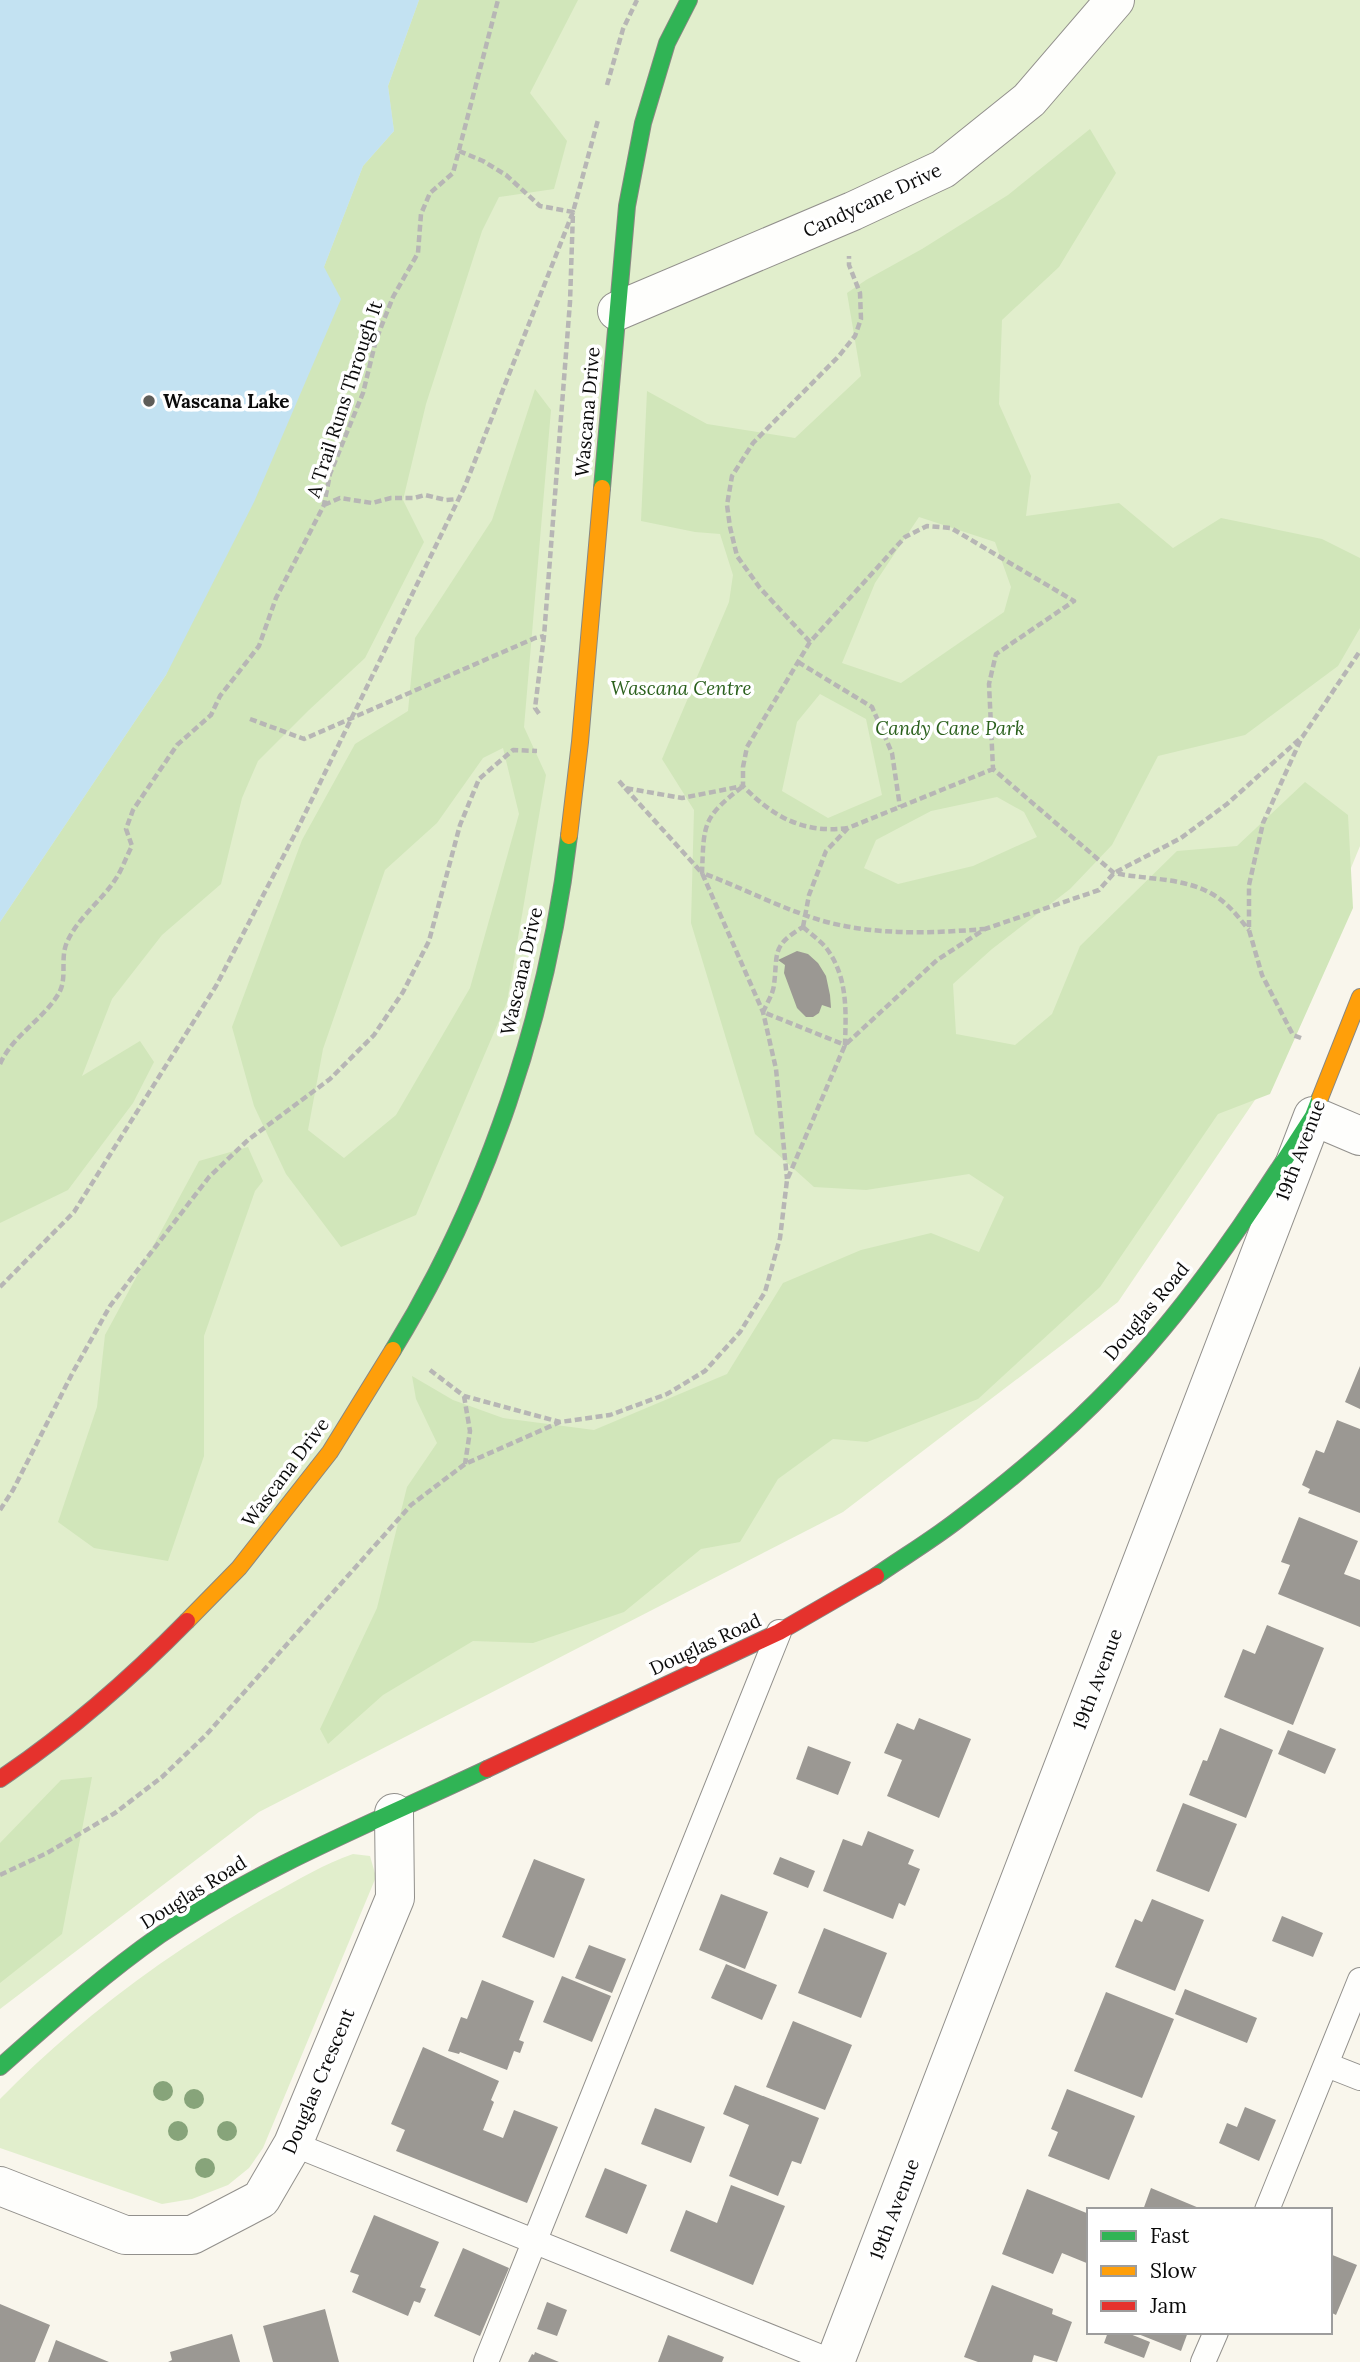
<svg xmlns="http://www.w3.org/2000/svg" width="1360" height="2362" font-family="Lora,serif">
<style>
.green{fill:#e1eecc}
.forest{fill:#d1e6ba;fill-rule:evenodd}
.water{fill:#c3e2f2}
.building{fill:#9b9893}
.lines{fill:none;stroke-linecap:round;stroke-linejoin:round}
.lane-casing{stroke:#92908c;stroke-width:26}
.street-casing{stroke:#92908c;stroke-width:40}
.fast-casing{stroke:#888782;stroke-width:18}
.slow-casing{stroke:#888782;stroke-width:18}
.jam-casing{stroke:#888782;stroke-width:18}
.path{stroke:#b7b6b5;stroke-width:4.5;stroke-dasharray:7 3.5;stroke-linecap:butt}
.lane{stroke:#fefefc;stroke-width:24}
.street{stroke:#fefefc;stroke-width:38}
.fast{stroke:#30b455;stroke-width:16}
.slow{stroke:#ff9f0a;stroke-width:16}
.jam{stroke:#e5322d;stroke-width:16}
.tree{fill:#87a47a}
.poi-dot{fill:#5e5d59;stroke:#fff;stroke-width:2.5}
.labels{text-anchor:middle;stroke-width:7;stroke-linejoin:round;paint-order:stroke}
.street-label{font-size:19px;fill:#0a0a0a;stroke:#fff}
.poi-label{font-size:19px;font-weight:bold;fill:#0a0a0a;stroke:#fff;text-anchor:start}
.park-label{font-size:19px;font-style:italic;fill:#2a601c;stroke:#fff}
</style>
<rect width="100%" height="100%" fill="#f9f6ec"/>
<path class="green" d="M0 0H1360V846L1257 1097 1118 1302 843 1512 259 1812 0 2009Z
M353 1854 370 1856 376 1877 263 2148 249 2168 228 2185 192 2199 162 2204 0 2148V2099C79 2018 173 1949 272 1894 298 1880 324 1864 353 1854Z"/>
<path class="forest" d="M419 0H578L530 93 567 141 554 189 499 197 482 231 426 404 403 500 424 542 365 658 309 710 258 761 242 798 221 884 162 935 112 999 82 1076 140 1041 154 1062 133 1103 68 1190 0 1223V922L166 675 363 166 394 131 388 86Z
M1090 129 1116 173 1059 267 1002 320 999 404 1031 476 1026 516 1119 503 1173 548 1221 518 1322 539 1360 558V628L1338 666 1245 735 1158 756 1112 845 1070 889 992 949 953 984 956 1034 1015 1045 1052 1014 1080 946 1177 851 1237 846 1305 782 1348 815 1353 908 1270 1094 1218 1114 1100 1287 978 1399 867 1442 833 1439 778 1479 740 1542 701 1549 624 1612 533 1643 473 1641 383 1695 328 1744 320 1729 377 1608 407 1487 437 1443 416 1399 412 1376 453 1400 503 1418 594 1430 727 1374 783 1283 861 1250 931 1233 979 1252 1004 1197 969 1174 866 1190 814 1187 755 1134 691 923 694 810 662 759 729 602 733 575 720 534 695 532 641 521 647 391 707 424 795 438 861 376 847 293 866 280 922 249 1008 195ZM919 517 995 542 1011 587 1004 612 901 683 842 663 875 583ZM820 694 866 719 882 795 828 818 782 791 797 722ZM997 797 1024 812 1037 837 973 866 898 884 864 868 876 840 931 811Z
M535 389 551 410 524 727 546 775 507 1002 416 1215 341 1247 286 1174 254 1106 232 1027 302 840 355 744 408 711 415 638 492 520ZM503 748 519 814 470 988 396 1115 344 1158 308 1130 323 1049 385 870 437 823 483 758Z
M248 1147 263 1181 255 1191 204 1336V1456L168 1561 94 1548 58 1522 97 1407 105 1335 199 1161Z
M92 1777 62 1934 0 1983V1843L61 1780Z"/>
<path class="water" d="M0 0H419L388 86 394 131 363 166 324 267 341 299 254 502 166 675 0 922Z"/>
<path class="building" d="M797 951 808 954 818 963 826 976 830 995 831 1008 822 1005 819 1013 813 1017H806L797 1008 784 973 785 965 778 960Z
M1360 1366V1409L1345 1402Z
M1337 1420 1360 1429V1513L1308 1493 1310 1489 1302 1485 1316 1450 1324 1453Z
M1299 1517 1358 1541 1344 1574 1360 1580V1627L1278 1594 1290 1565 1281 1562Z
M1267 1625 1324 1648 1293 1725 1224 1697 1243 1649 1255 1654Z
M919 1718 971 1739 939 1818 887 1796 902 1760 884 1753 897 1723 914 1730Z
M1220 1728 1273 1750 1246 1818 1189 1795 1203 1760 1207 1761Z
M1288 1730 1336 1749 1325 1774 1278 1754Z
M808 1746 851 1762 838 1795 796 1779Z
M1183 1803 1237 1824 1209 1892 1156 1871Z
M868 1831 914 1850 908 1864 920 1869 905 1906 899 1903 893 1919 823 1891 843 1839 862 1846Z
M780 1857 815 1871 808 1888 773 1874Z
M534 1859 585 1879 554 1958 502 1937Z
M721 1894 768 1912 745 1969 699 1950Z
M1152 1899 1204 1920 1175 1991 1115 1967 1135 1919 1142 1922Z
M1282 1916 1323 1933 1313 1957 1272 1941Z
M824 1928 887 1953 861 2018 798 1993Z
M589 1945 626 1959 612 1993 575 1978Z
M726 1964 777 1985 762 2020 711 1998Z
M562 1976 611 1996 592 2042 543 2022Z
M482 1980 534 2001 519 2040 524 2042 520 2053 514 2051 507 2070 460 2052 459 2054 448 2051 461 2017 467 2019Z
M1185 1989 1257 2018 1247 2043 1175 2014Z
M1106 1992 1174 2019 1142 2098 1074 2071Z
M793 2021 852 2045 825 2110 766 2087Z
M423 2047 499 2081 491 2100 494 2102 483 2130 503 2138 514 2110 558 2127 527 2203 396 2151 405 2130 391 2124Z
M735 2085 819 2118 801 2164 792 2161 778 2196 729 2176 749 2125 723 2114Z
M1067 2089 1135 2116 1109 2180 1048 2156 1058 2132 1051 2129Z
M1245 2107 1276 2120 1259 2161 1219 2143 1227 2123 1237 2127Z
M655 2108 705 2127 691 2163 641 2144Z
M605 2168 647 2185 627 2234 585 2217Z
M731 2185 785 2206 753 2285 670 2251 686 2210 717 2223Z
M1151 2188 1199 2208 1198 2210H1143Z
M1027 2189 1089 2214V2264L1062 2253 1053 2274 1002 2254Z
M374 2215 439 2242 420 2287 426 2289 420 2303 414 2301 408 2316 352 2292 359 2275 350 2272Z
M463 2248 509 2268 480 2336 434 2316Z
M1330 2254 1357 2265 1336 2315 1330 2312Z
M992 2285 1053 2309 1052 2314 1072 2322 1057 2362 1034 2355 1032 2362H978L964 2357Z
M547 2302 567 2310 557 2336 537 2329Z
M0 2304 50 2325 35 2362H0Z
M325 2309 339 2362H273L263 2326Z
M1108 2332H1125L1150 2342 1144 2358 1104 2343Z
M1133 2332H1188L1181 2351Z
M232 2334 240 2362H168L172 2360 170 2352Z
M668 2335 724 2357 722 2362H658Z
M56 2340 109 2362H48Z
M535 2352 559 2362H528L532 2354 534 2355Z"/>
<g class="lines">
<defs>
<path id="lane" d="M1327 2065 1360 2078
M293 2144 833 2362
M1267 2210 1360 1980
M486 2362 779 1632
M1203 2362 1216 2332"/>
<path id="street" d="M617 311 853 211 943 169 1029 100 1115 0
M0 2186 125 2235H192L261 2199 293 2144 395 1898 394 1813
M835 2362 1313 1116 1360 1136"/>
<path id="fast" d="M602 488 627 206 643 123 667 43 689 0
M393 1350C487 1197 548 1014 569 836
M876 1576C902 1558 930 1541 955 1522 1030 1466 1103 1401 1162 1330 1218 1263 1266 1189 1313 1116L1320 1098
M0 2067C52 2021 103 1975 160 1935 261 1867 377 1821 487 1769"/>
<path id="slow" d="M569 836 580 742 602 488
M1320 1098 1360 997
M187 1621 239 1568 330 1452 393 1350"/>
<path id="jam" d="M487 1769 779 1632 876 1576
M0 1779C68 1733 129 1680 187 1621"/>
</defs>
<use href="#lane" class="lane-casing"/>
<use href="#street" class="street-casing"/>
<use href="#fast" class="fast-casing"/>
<use href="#slow" class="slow-casing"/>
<use href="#jam" class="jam-casing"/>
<path class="path" d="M607 85 623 29 637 0
M459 151 483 161 506 175 540 206 573 212 570 302 544 636 535 708 540 715
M324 505 340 498 372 503 391 498H414L425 495 446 500 458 499
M810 642 760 588 737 556 730 527 727 505 732 476 753 443 838 357 855 336 861 319 860 293 849 265V256
M798 662 872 707 892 753 900 807
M250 719 304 739 535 638 544 636
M619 781 625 788 682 798 743 786
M742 787C702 818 704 824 702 873 736 885 768 902 802 914 859 936 925 934 984 929
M625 788 702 873 763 1012 776 1069 787 1179
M848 828C804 834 773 817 743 786V767L747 747 810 642 905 537 927 526 951 528 1074 601 996 654 989 684 993 769 1114 873C1153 881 1196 876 1227 905 1235 912 1242 922 1249 930
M803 927C811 934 821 941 827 949 848 978 846 1011 845 1045L763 1012C767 1003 773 994 774 985 778 953 771 946 803 927Z
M803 927 809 895 826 851 848 828 993 769
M1301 1038 1293 1035 1262 975 1249 930V885L1263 823 1301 739
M0 1064C13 1035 43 1020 59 993 68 977 59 957 68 940 79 917 101 901 115 880 122 870 126 857 132 846L126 829 133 810 177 745 211 715 220 696 259 646 276 598 324 505 330 474 363 393 376 340 393 297 418 253 421 214 430 193 453 173 498 0
M0 1287 74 1212 216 986 296 832 465 486 573 212 598 120
M430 1370 464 1396 560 1422
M464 1396 470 1431 465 1464
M0 1510 13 1490 73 1372 110 1306 209 1177 248 1140 330 1079 374 1035 403 992 429 941 460 825 479 779 513 750 537 751
M0 1875 47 1853 115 1813 162 1777 206 1735 411 1505 465 1464 560 1422 610 1415 667 1394 705 1371 740 1332 765 1292 780 1238 787 1180 845 1045 937 960 985 929 1099 890 1114 873 1181 838 1227 804 1303 736 1360 651"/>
<use href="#lane" class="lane"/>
<use href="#street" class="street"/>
<use href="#fast" class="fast"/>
<use href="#slow" class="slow"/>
<use href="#jam" class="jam"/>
</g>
<g class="tree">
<circle cx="163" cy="2091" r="10"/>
<circle cx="194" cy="2099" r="10"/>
<circle cx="178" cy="2131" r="10"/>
<circle cx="227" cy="2131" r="10"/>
<circle cx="205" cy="2168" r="10"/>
</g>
<circle class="poi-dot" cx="149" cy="401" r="7"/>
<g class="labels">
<g class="street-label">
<text transform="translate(872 200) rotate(-25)" y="7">Candycane Drive</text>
<text transform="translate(344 399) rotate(-72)" y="7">A Trail Runs Through It</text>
<text transform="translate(587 412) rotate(-85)" y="7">Wascana Drive</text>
<text transform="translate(521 971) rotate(-77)" y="7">Wascana Drive</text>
<text transform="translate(1300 1150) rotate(-69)" y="7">19th Avenue</text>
<text transform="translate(1146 1311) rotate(-50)" y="7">Douglas Road</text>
<text transform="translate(285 1472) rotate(-53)" y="7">Wascana Drive</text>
<text transform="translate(705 1644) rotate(-25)" y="7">Douglas Road</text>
<text transform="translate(1097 1679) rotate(-69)" y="7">19th Avenue</text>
<text transform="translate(193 1892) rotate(-32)" y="7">Douglas Road</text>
<text transform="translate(318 2081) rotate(-67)" y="7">Douglas Crescent</text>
<text transform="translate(894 2209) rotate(-69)" y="7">19th Avenue</text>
</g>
<g class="poi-label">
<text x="163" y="408">Wascana Lake</text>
</g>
<g class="park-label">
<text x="681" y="695">Wascana Centre</text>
<text x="950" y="735">Candy Cane Park</text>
</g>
</g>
<rect x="1087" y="2208" width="245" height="126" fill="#ffffff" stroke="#9d9d9d" stroke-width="2"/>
<rect x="1101" y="2231" width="35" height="10" fill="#30b455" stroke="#9d9d9d" stroke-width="2"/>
<text x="1150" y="2243" font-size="21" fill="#0a0a0a">Fast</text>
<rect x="1101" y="2266" width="35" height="10" fill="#ff9f0a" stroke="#9d9d9d" stroke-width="2"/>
<text x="1150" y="2278" font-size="21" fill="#0a0a0a">Slow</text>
<rect x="1101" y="2301" width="35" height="10" fill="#e5322d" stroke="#9d9d9d" stroke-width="2"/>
<text x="1150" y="2313" font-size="21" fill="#0a0a0a">Jam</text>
</svg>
